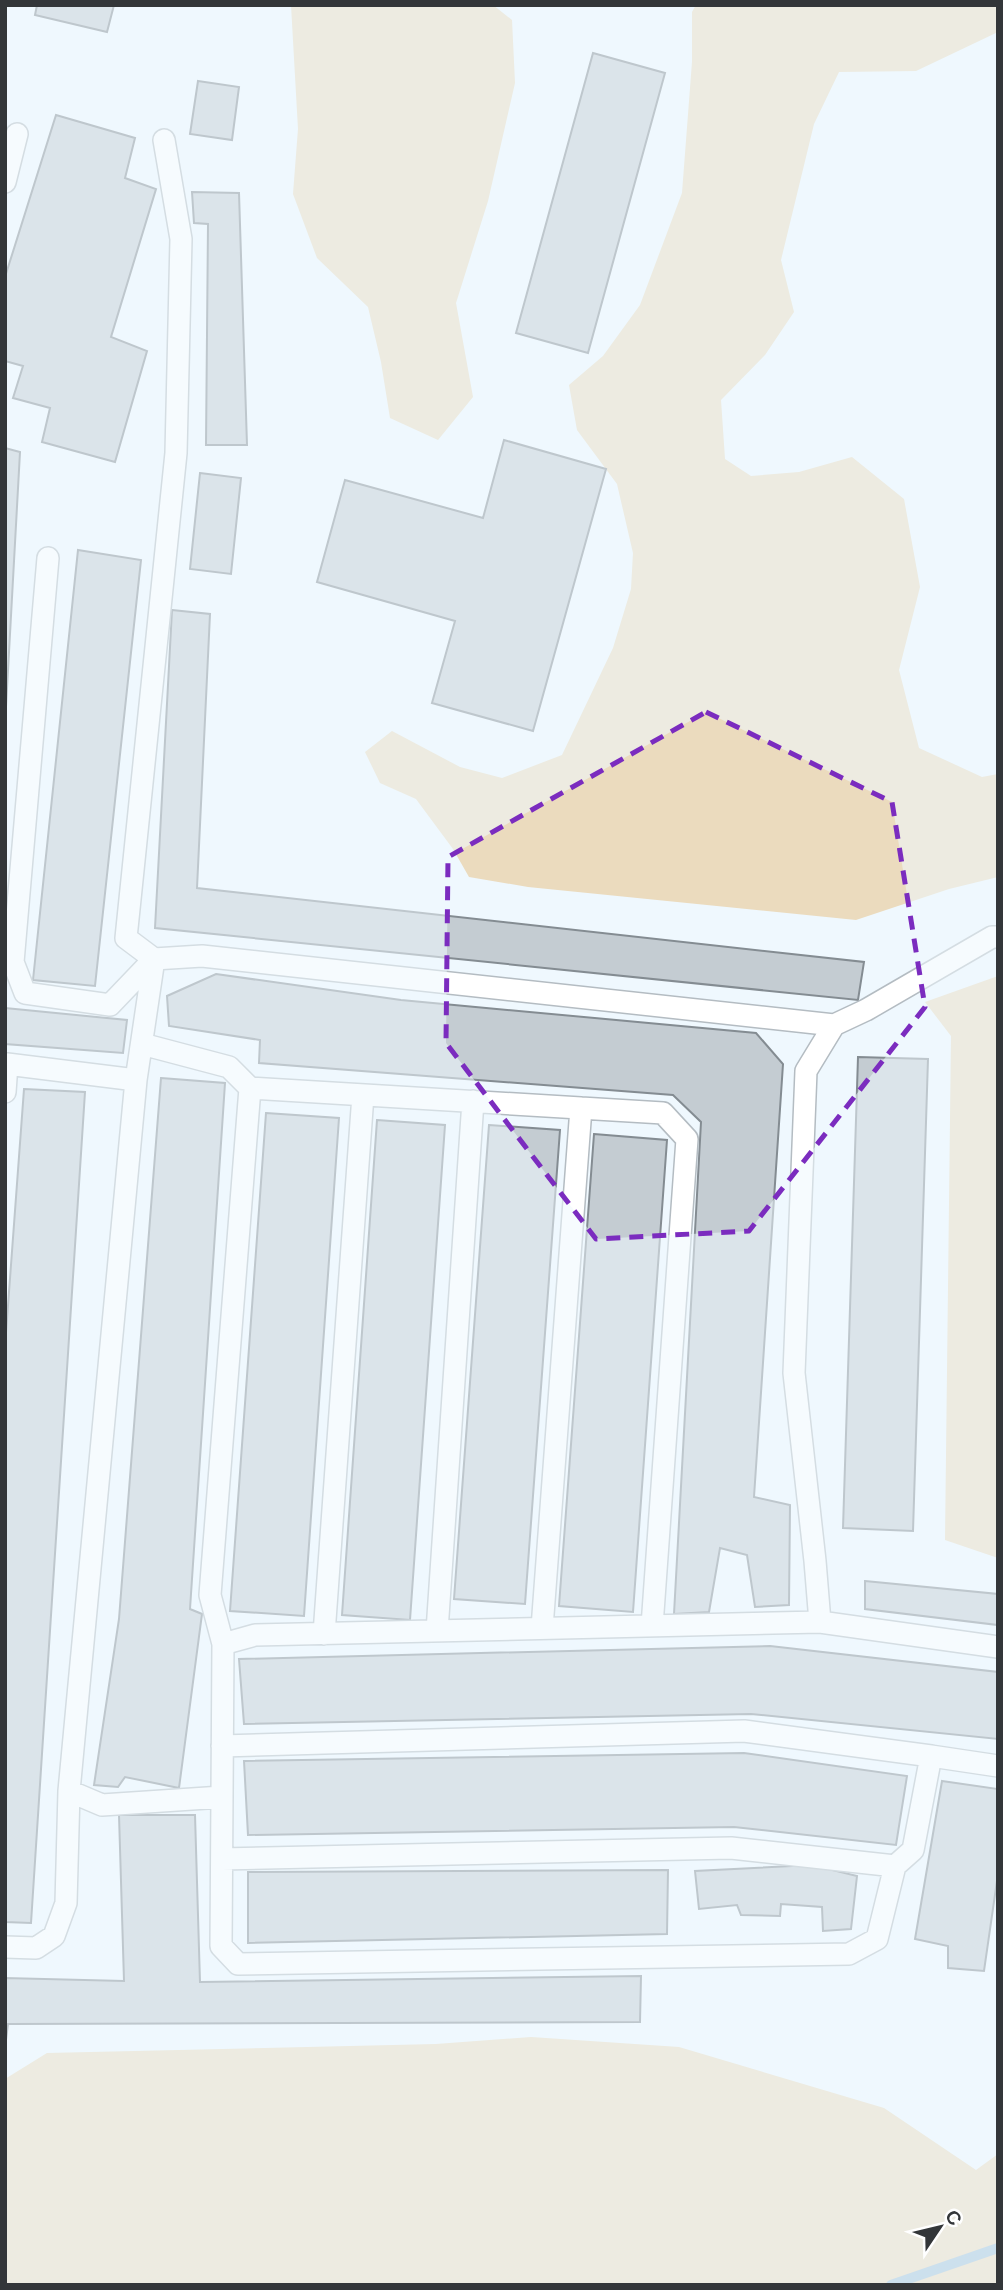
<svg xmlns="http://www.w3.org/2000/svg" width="1003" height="2290" font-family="Arial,sans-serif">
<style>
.green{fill:#ebdbbe}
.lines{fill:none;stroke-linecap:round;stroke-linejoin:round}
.stream{stroke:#a3c3d9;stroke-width:10}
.building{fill:#c4ccd2;stroke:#848c92;stroke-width:2}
.lane-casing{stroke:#b4bcc2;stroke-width:24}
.lane{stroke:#fff;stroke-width:21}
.marked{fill:none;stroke:#7b2cbf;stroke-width:5;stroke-dasharray:14 9;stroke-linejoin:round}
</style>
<rect width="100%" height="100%" fill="#eff8fe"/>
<path class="green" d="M291 5H493L512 20 515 83 488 201 456 303 473 397 438 440 390 418 381 362 368 307 317 258 293 194 298 129Z
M696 5H998V32L916 71 839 72 814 124 781 260 794 312 765 355 721 400 725 459 751 476 799 472 852 457 904 499 920 587 899 670 919 748 982 777 998 774V877L949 889 856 920 528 887 469 877 453 849 416 799 380 783 365 752 392 731 460 767 502 778 562 755 613 648 631 589 633 553 617 484 577 430 569 385 603 356 640 305 682 193 692 62V12Z
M998 976V1558L945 1540 951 1036 925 1002Z
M531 2037 679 2047 884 2108 976 2170 998 2154V2285H5V2079L47 2053 436 2044Z"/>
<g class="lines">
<path class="stream" d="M891 2285 998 2248"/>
</g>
<path class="building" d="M37 5H114L107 32 35 15Z
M593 53 665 73 588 353 516 333Z
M198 81 239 87 232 140 190 134Z
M56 115 135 138 125 178 156 189 111 337 147 351 115 462 42 442 50 408 13 398 23 366 5 361V277Z
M192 192 239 193 247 445H206L208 224 194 223Z
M504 440 606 469 533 731 432 703 455 621 317 582 345 480 483 518Z
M5 448 20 452 5 725Z
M200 473 241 478 231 574 190 569Z
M78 550 141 560 95 986 33 980Z
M172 610 210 614 197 888 864 962 858 1000 155 928Z
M216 974 401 1000 756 1033 783 1064 754 1497 790 1505 789 1605 755 1607 747 1555 720 1548 709 1612 674 1614 701 1122 673 1095 259 1063 260 1040 169 1026 167 996Z
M5 1008 127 1020 123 1053 5 1044Z
M858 1057 928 1059 913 1531 843 1528Z
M161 1078 225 1083 190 1609 202 1614 179 1788 125 1777 118 1787 94 1785 119 1619Z
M24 1089 85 1092 31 1923 5 1922V1346Z
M266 1113 339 1118 304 1616 230 1611Z
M377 1120 445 1125 410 1620 342 1615Z
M489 1125 560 1130 525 1604 454 1599Z
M594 1134 667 1140 633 1612 559 1606Z
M865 1581 998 1594V1625L865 1609Z
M770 1646 998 1672V1739L751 1714 244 1724 239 1659Z
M744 1753 907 1776 896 1845 734 1827 248 1835 244 1761Z
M942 1781 998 1789V1874L984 1971 948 1968V1946L915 1939Z
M119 1815H195L200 1982 641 1976 640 2022 8 2024 5 2048V1978L124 1981Z
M812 1865 857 1876 851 1929 823 1931 822 1907 781 1904 780 1916 741 1915 737 1905 699 1909 695 1871Z
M668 1870 667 1934 248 1943V1872Z"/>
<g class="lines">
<defs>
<path id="lane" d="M164 140 181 239 176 453 126 938 154 959 202 956 834 1025 806 1071 794 1373 815 1561 820 1622
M5 182 17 134
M48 558 13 962 25 993 110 1005 154 959
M834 1025 866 1010 992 937H998
M142 1044 229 1067 250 1088 210 1595 223 1644 221 1946 238 1964 849 1954 877 1939 895 1866
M5 1064H7L5 1092
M7 1064 136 1080
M250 1088 663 1113 687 1139 652 1626
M542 1628 581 1108
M437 1631 473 1101
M324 1634 363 1095
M223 1644 255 1635 820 1622 998 1647
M222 1746 744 1731 931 1756
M69 1791 102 1805 222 1797
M222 1859 731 1848 895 1866 913 1850 931 1756 998 1766
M5 1947 36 1948 54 1936 66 1903 69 1791 136 1080 154 959"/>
</defs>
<use href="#lane" class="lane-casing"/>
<use href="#lane" class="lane"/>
</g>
<path d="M0 0H1003V2290H0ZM706 712 892 802 925 1007 749 1231 596 1239 446 1043 448 857Z" fill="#eff8fe" fill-opacity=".55" fill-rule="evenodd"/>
<path class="marked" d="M706 712 892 802 925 1007 749 1231 596 1239 446 1043 448 857Z"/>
<rect width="1003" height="2290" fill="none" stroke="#333639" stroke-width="14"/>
<g transform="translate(940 2227) rotate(55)" stroke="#ffffff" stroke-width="5" paint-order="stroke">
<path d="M0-5L12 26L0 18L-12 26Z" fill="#333639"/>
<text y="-10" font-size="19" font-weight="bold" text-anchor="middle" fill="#333639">С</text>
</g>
</svg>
